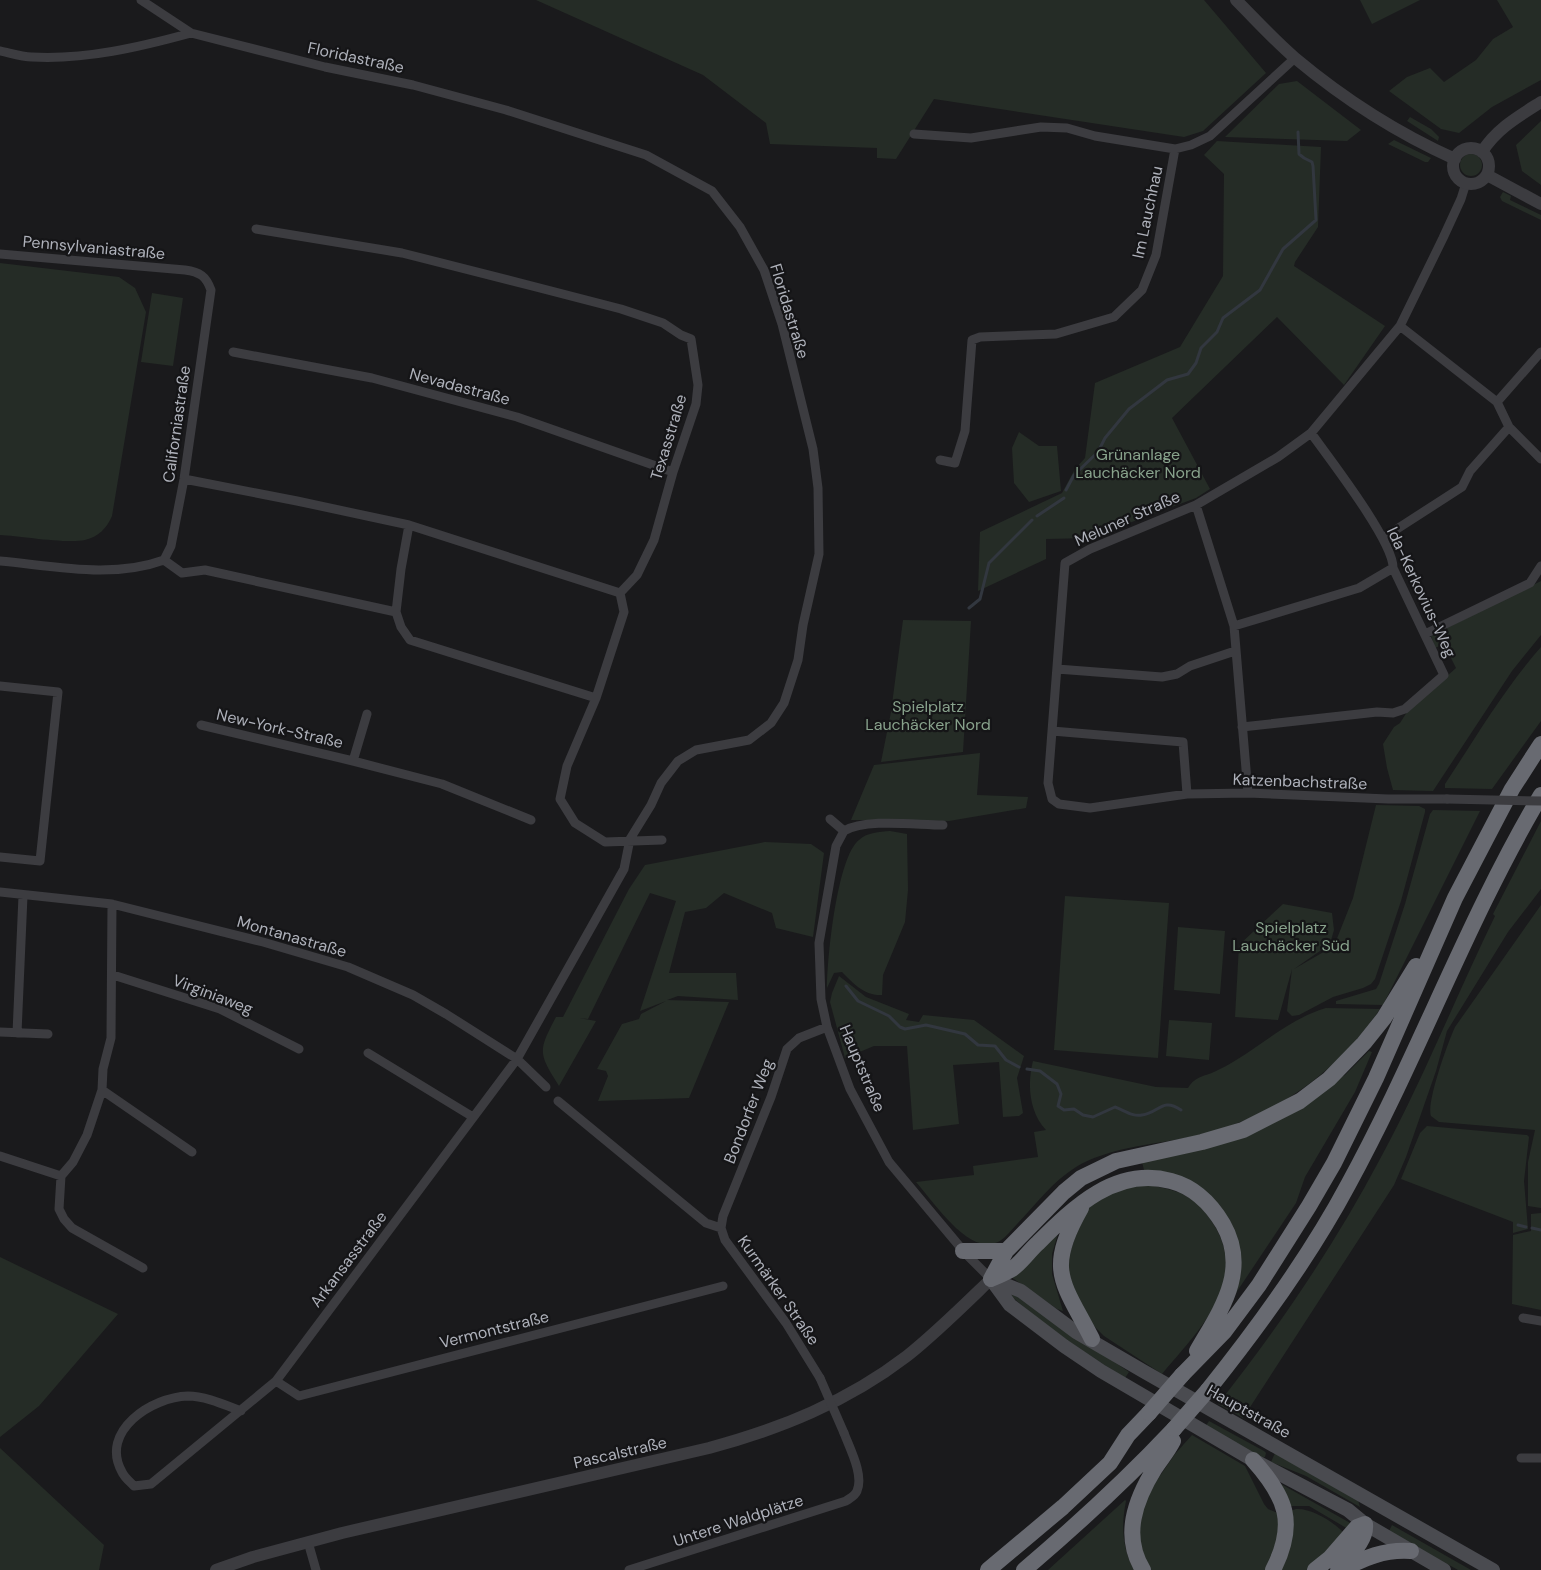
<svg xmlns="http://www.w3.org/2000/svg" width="1541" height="1570" font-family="'DM Sans',sans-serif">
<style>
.green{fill:#252c26}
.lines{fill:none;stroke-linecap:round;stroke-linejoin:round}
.stream{stroke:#32373f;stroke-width:3}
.minor{stroke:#3c3c40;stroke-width:9}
.tertiary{stroke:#3c3c40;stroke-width:12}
.secondary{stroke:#4a4b50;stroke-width:14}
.motorway{stroke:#686a71;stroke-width:16}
.minor-bridge{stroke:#3c3c40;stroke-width:9}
.motorway-bridge{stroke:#686a71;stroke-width:16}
.labels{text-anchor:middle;stroke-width:4.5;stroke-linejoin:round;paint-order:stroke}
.street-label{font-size:16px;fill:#aeb1ba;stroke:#151517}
.park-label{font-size:16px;fill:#88a28c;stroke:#151517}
</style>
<rect width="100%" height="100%" fill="#1a1a1c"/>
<path class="green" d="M536 0H1204L1266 73 1203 131 1184 137 934 99 896 159 877 158V148L770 144 766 123 703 75Z
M1360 0H1420L1372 24Z
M1497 0H1541V80L1492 107 1459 133 1441 129 1389 91 1407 77 1430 68 1444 82 1476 60 1493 39 1513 27Z
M1297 81 1361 130 1347 141 1225 137 1279 84Z
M1410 117 1431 129 1439 137 1438 141 1407 121Z
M1541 121V185L1522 171 1516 145Z
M1394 140 1431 158 1428 162H1425L1388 144Z
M1217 141 1321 147 1318 227 1295 262 1294 266 1385 326 1344 385 1277 317 1172 418 1210 489 1196 498 1089 538 1046 539V559L978 591 980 532 1062 493 1075 469 1085 458 1095 383 1180 347 1223 276 1224 174 1204 155Z
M1460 165a11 11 0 1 1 22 0a11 11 0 1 1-22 0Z
M1503 192 1511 196 1510 200 1541 215V220L1502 201 1500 197Z
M0 263 119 277 135 288 146 312 112 516C107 528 98 537 85 540 67 544 20 536 0 535Z
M152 293 183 298 173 366 141 362Z
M1019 432 1039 446H1057L1061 491 1029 502 1014 483 1012 448Z
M1541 581V635L1512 671 1433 791 1393 790 1387 768 1383 744 1394 727 1400 723 1407 712 1456 668 1444 644 1435 648 1431 636Z
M903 620 971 621 963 752 881 762 891 712Z
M1541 647V721L1492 789 1445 788V784C1476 737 1504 689 1541 647Z
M980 753 977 795 1028 797 1026 808 949 821 851 820 874 765Z
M1376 805 1419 806 1425 809V812L1401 901 1375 979 1371 984 1363 988 1333 997 1299 1015 1292 1016 1287 1011 1292 969 1278 1020 1235 1017 1239 945 1283 904 1332 913 1334 930 1330 944 1294 969 1334 946 1353 898Z
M1433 810 1480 811 1383 1005 1336 1004V1001L1376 989 1379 984 1405 904 1430 814Z
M1541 821V889L1508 932 1447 1031 1436 1071 1406 1157 1394 1185 1243 1418 1218 1404C1277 1330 1334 1246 1380 1159 1423 1080 1456 996 1495 916L1493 914Z
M890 831 907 834 908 890 905 922 883 975 882 995C864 996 853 983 842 972L834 973 827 988C827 959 837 857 859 840 868 832 879 832 890 831Z
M765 842 811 844 824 853 813 937 776 928 772 913 724 893 706 908 685 912 669 973H736L738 1000 678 996 667 1000 729 1002 689 1098 598 1101 608 1076 606 1071 597 1069 622 1024 639 1019 641 1014 666 1001 640 1011 676 901 650 893 588 1019 579 1018 596 1021 559 1086C538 1053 538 1051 556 1017H563L629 889 645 865Z
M1065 896 1169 903 1158 1058 1054 1050Z
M1541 905V1208L1528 1206V1162L1535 1130 1439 1122 1431 1116C1426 1103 1448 1042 1455 1027Z
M1178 927 1225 931 1220 994 1174 990Z
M839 976 866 997 909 1014 906 1020 919 1022 923 1015 974 1020 1024 1056 1017 1078 1023 1113 1019 1116 1003 1117 999 1062 953 1065 959 1124 913 1130 907 1046H874L845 1058 830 1002 832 993Z
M1326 1008 1380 1009C1333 1078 1267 1122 1185 1138 1149 1145 1108 1148 1076 1167 1052 1182 1037 1203 1018 1223 1012 1229 1006 1238 998 1242 995 1243 989 1245 985 1244 961 1243 931 1199 916 1182L974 1175 973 1166 1038 1157 1034 1132 1046 1130C1029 1112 1027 1084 1033 1061L1156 1087 1188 1088C1196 1075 1205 1077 1218 1070 1256 1052 1285 1020 1326 1008Z
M1169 1020 1212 1023 1209 1060 1166 1056Z
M1369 1051 1372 1052 1355 1092 1305 1177 1296 1203 1236 1293 1224 1211 1144 1170 1142 1162 1197 1150 1345 1075Z
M1427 1126 1527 1135 1529 1137 1524 1181 1528 1229 1513 1233V1222L1401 1179 1420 1133Z
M1142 1184C1177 1190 1195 1193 1214 1225 1250 1283 1196 1333 1162 1374L1104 1336 1081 1313 1066 1263 1084 1213 1095 1202 1113 1191Z
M1541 1213V1310L1512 1304 1513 1235 1531 1231V1214Z
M1059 1230 1052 1254V1274L1063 1311 1057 1309 1011 1277Z
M0 1257 118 1314 39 1406 0 1437Z
M1011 1291 1129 1372 1125 1378C1084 1352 1044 1326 1008 1293Z
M1209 1421 1264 1451 1266 1453 1265 1457 1262 1458 1205 1427Z
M1192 1435 1245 1466 1264 1504 1268 1509 1280 1514 1282 1520 1268 1570H1150L1142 1550 1138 1534 1144 1499 1175 1454Z
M0 1448 104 1545 99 1570H0Z
M1275 1453 1358 1500 1360 1507 1306 1476 1271 1462Z
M1281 1484 1352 1524 1348 1529 1309 1506H1289Z
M1125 1500 1126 1501C1121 1526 1122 1547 1134 1570H1048Z
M1296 1509C1312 1508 1334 1522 1345 1534L1318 1561 1307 1570H1281L1290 1511Z
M1392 1525 1471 1570H1458L1389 1531Z"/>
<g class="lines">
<path class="stream" d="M1066 490 1074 475 1098 452 1105 438 1129 409 1167 380 1188 374 1196 363 1201 348 1217 332 1223 318 1260 290 1283 249 1316 220 1313 166 1312 162 1304 158 1299 154 1298 132
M1037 516 1064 498
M969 608 980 599 989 563 1032 520
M846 986 858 1001 889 1016 900 1027 905 1029 926 1025 965 1034 978 1045 995 1046 1006 1060 1019 1067
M1027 1069 1040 1071 1057 1084 1061 1094 1058 1106 1064 1110 1074 1109 1083 1115 1093 1117 1115 1107C1124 1110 1132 1117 1142 1115 1159 1113 1162 1097 1181 1110
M1518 1225 1526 1227
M1532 1228 1541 1230"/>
<path class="minor" d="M141 0 191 33 325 67 413 85 506 110 646 155 712 191 740 227 764 270 782 324 813 449 818 488 819 554 803 625 798 660 784 703 771 723 749 740 696 750 678 761 661 783 651 805 630 839 624 869 517 1059 276 1381 151 1484 134 1486C130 1482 124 1477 122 1472 99 1431 152 1397 188 1396 205 1396 225 1405 241 1411
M0 51C10 53 21 57 32 57 85 60 140 47 191 33
M914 134 971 138 1041 127 1067 128 1095 136 1175 149 1191 145 1210 136 1295 58
M256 229 402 253 532 286 621 309 663 323 681 335 691 339 698 385 696 404 673 472 654 540 637 575 620 593
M0 254 185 270C200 272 206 276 211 290L184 479 171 546 164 560
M1400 326 1497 402 1509 427 1541 459
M233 352 372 378 517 417 673 472
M1497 402 1541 352
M940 460 955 463 965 431 972 340 980 337 1056 334 1114 317 1142 290 1156 255 1175 149
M184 479 297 501 409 525 620 593
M1196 505 1234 626 1248 793
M1383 538 1462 487 1470 471 1509 427
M164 560 182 573 205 570 396 612 401 627 410 640 596 698
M0 561C54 566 112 579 164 560
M620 593 624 612 596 698 567 766 560 799 575 823 605 842 662 840
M396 612 401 569 409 525
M1234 626 1359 588 1393 568
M1425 634 1530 583 1541 566
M1057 669 1162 677 1177 674 1190 666 1235 651
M0 686 58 692 40 861 0 857
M201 725 353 761 442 784 531 820
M1242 727 1377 712 1393 713 1405 709 1444 675 1393 568C1394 542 1329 458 1311 433
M1052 731 1183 742 1187 794
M353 761 367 714
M1447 799H1388L1248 793 1187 794 1090 808 1059 804 1052 799 1048 783 1065 563 1090 549 1196 505 1278 457 1311 433 1400 326 1443 238 1461 199 1466 183
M830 819 844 831
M844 831 836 846 819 943 821 999 827 1027 850 1089 889 1162 966 1254 991 1279
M844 831C866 818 916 825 943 825
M0 892 112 904 263 942 348 967 413 995 446 1014 517 1059 546 1087
M112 904 111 1038 103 1069 102 1090 87 1135 73 1162 61 1176 59 1209 64 1219 72 1228 143 1268
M113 975 220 1009 299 1049
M0 1032 48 1034
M17 1033 23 896
M368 1053 473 1117
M102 1090 192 1152
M558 1101 706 1223 721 1228
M0 1156 61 1176
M1523 1318 1541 1321
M820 1378 786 1323 725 1240 721 1228 723 1216 771 1097 787 1049 799 1038 827 1027
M276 1381 299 1396 723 1286
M1521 1458H1541
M308 1542 316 1570
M629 1570 846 1501C850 1498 855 1496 857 1491 864 1475 850 1449 844 1433"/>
<path class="tertiary" d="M1236 0C1256 20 1274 40 1295 58 1344 99 1397 133 1455 159
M1453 166a18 18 0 1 1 36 0a18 18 0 1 1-36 0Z
M1482 152C1496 129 1519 116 1541 102
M1487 175 1541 204
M216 1570 253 1557 342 1533 709 1448C780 1429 847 1402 907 1356 936 1333 964 1305 991 1279"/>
<path class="secondary" d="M991 1279 1021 1291 1076 1332 1143 1371 1493 1570
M991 1279 1010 1305 1064 1346 1101 1371 1253 1460 1348 1510 1365 1524 1444 1570"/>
<path class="motorway" d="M1081 1208C1045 1271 1063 1282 1092 1339
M963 1251H1006
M991 1279 1006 1251 1064 1192 1081 1178 1116 1161 1202 1142 1243 1130 1300 1101 1329 1079 1364 1043 1384 1018 1416 966
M991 1279C998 1276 1005 1273 1012 1269 1021 1263 1029 1251 1038 1243 1074 1207 1116 1166 1171 1181 1194 1187 1211 1204 1223 1224 1250 1271 1220 1311 1197 1351
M1182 1375 1224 1332 1259 1285 1309 1206 1334 1163 1376 1078 1455 898 1512 789 1541 744
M1208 1390C1260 1325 1309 1258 1348 1185 1418 1057 1467 920 1541 795
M1253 1460C1286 1497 1297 1523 1273 1570
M988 1570 1063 1507 1110 1463 1128 1435 1149 1413
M1024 1570C1077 1525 1127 1479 1174 1429
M1143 1570C1122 1536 1135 1500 1155 1468 1161 1459 1168 1451 1173 1441
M1315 1570 1330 1558 1357 1527 1365 1524C1367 1541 1348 1557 1338 1570
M1341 1570C1365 1558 1384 1549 1411 1551"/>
<path class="minor-bridge" d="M1447 799 1541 801
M820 1378 844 1433"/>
<path class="motorway-bridge" d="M1149 1413 1182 1375
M1174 1429 1208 1390"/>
</g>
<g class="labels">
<g class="street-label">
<text transform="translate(356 57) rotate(12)" y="6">Floridastraße</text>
<text transform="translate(1147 212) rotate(-78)" y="6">Im Lauchhau</text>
<text transform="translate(94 247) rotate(5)" y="6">Pennsylvaniastraße</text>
<text transform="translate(790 311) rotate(73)" y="6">Floridastraße</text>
<text transform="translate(460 386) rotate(15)" y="6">Nevadastraße</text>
<text transform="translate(176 424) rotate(-82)" y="6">Californiastraße</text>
<text transform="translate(668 437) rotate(-73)" y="6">Texasstraße</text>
<text transform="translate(1127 518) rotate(-24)" y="6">Meluner Straße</text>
<text transform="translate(1422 592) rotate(65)" y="6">Ida-Kerkovius-Weg</text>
<text transform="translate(280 728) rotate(13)" y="6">New-York-Straße</text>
<text transform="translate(1300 781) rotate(2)" y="6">Katzenbachstraße</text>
<text transform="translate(292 936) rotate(16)" y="6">Montanastraße</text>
<text transform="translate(213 994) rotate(21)" y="6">Virginiaweg</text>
<text transform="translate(863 1068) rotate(67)" y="6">Hauptstraße</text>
<text transform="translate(748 1111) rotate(-69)" y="6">Bondorfer Weg</text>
<text transform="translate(348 1259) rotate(-53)" y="6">Arkansasstraße</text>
<text transform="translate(779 1290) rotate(55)" y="6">Kurmärker Straße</text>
<text transform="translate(494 1329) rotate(-14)" y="6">Vermontstraße</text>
<text transform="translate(1249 1411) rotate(29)" y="6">Hauptstraße</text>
<text transform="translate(620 1452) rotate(-13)" y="6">Pascalstraße</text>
<text transform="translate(738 1520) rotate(-18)" y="6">Untere Waldplätze</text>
</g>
<g class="park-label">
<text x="1138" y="460">Grünanlage<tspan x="1138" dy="18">Lauchäcker Nord</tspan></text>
<text x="928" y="712">Spielplatz<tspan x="928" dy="18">Lauchäcker Nord</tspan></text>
<text x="1291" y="933">Spielplatz<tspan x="1291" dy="18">Lauchäcker Süd</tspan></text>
</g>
</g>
</svg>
